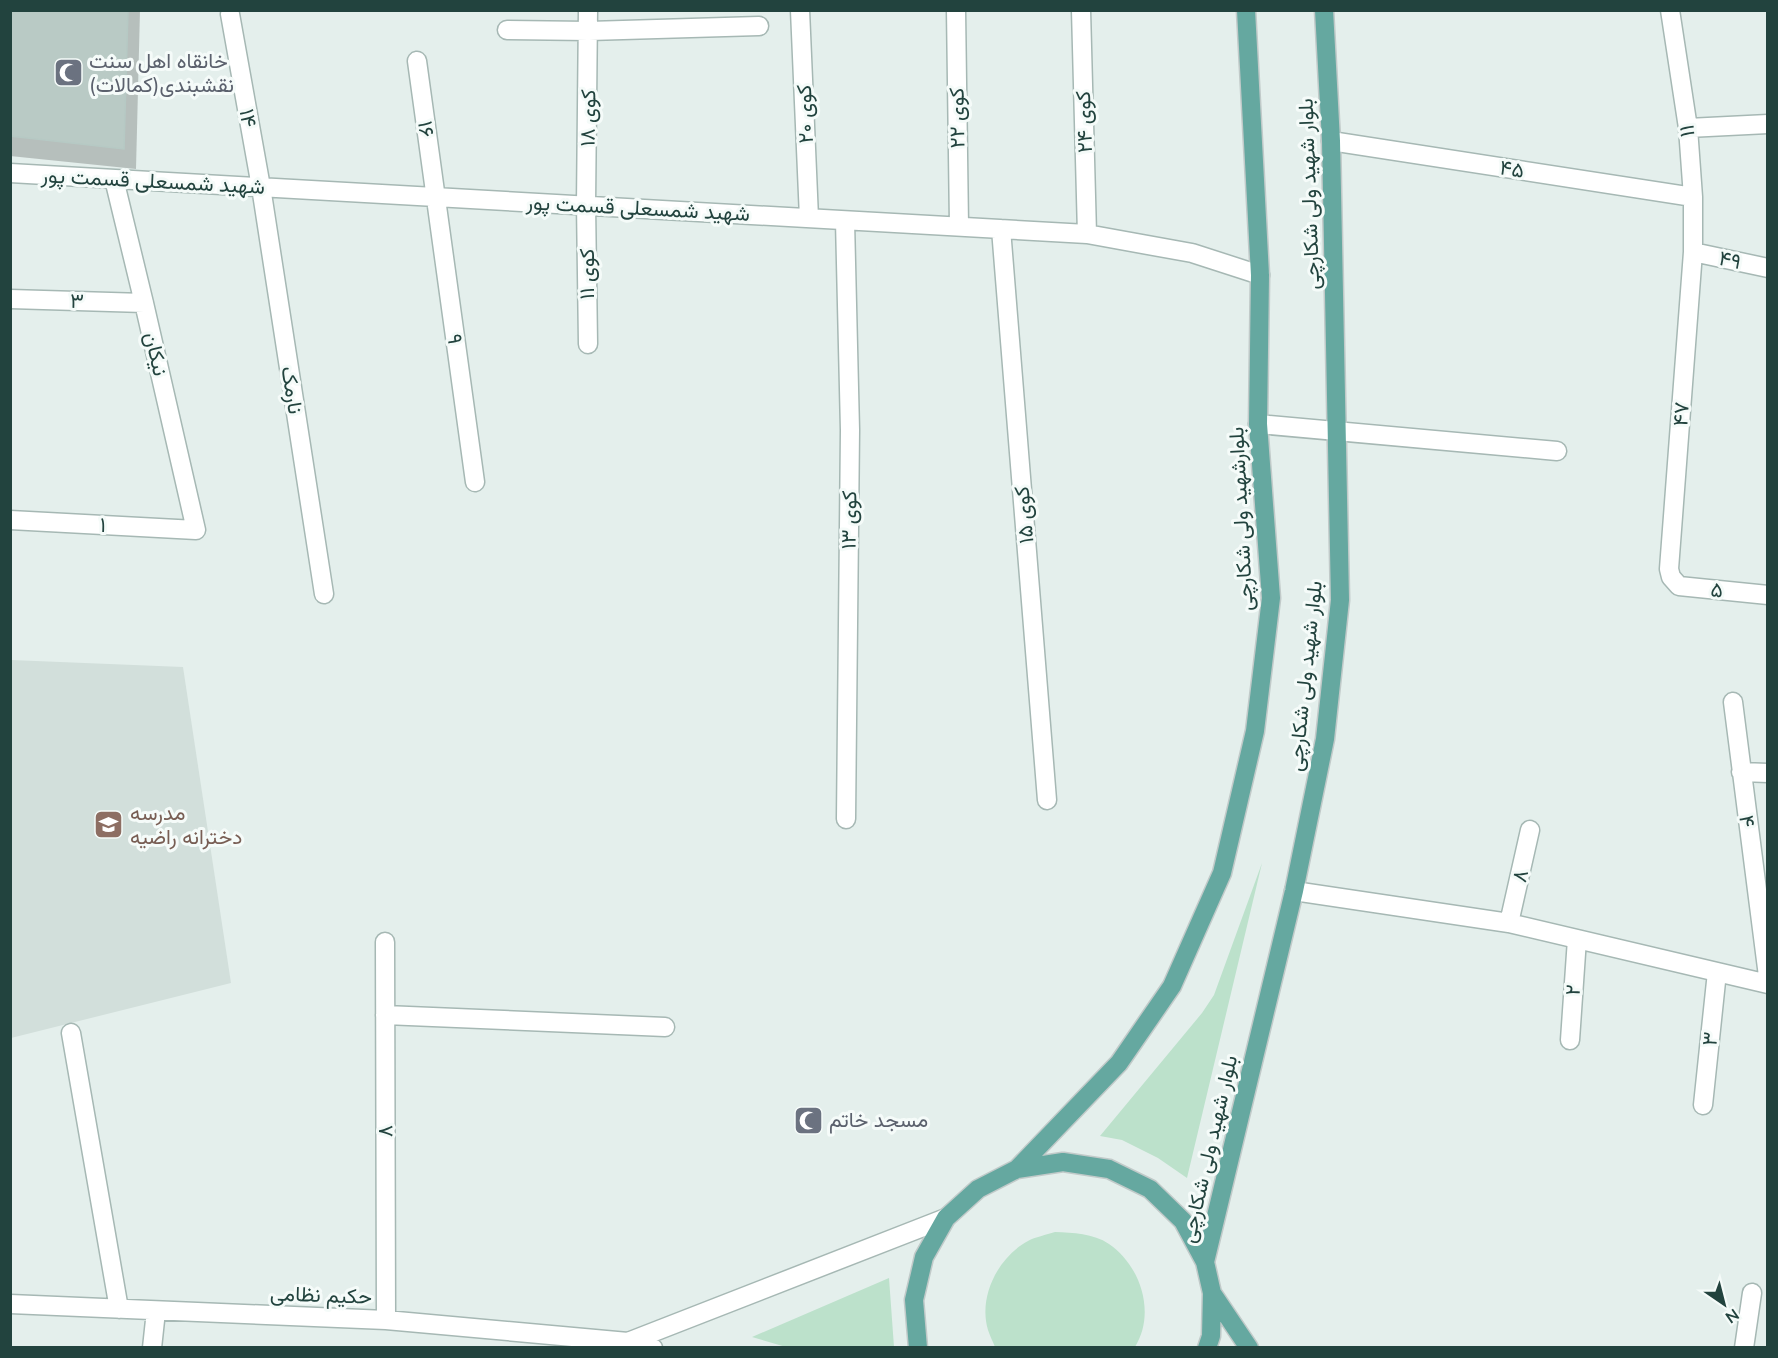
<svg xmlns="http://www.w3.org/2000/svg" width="1778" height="1358" font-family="Mulish,Vazirmatn,sans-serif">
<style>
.built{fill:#d2dfdb}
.green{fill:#bce1cb}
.shadow{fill:#0003}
.building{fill:#b9cac5;stroke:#b6c9c4;stroke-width:1.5}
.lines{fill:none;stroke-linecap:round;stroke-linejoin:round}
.minor-casing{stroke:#a6b8b4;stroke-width:21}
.major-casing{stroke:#c1cac9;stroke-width:21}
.minor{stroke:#fff;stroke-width:18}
.major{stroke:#65a8a0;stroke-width:18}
.labels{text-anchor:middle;stroke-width:6;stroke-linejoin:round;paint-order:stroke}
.worship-label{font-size:21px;fill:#5b616d;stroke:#f5fbf9;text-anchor:start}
.street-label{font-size:21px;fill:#22433e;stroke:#f5fbf9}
.education-label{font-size:21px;fill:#785e54;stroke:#f5fbf9;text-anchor:start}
</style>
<rect width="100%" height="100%" fill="#e4efec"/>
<path class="built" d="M11 660 183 667 231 983 11 1038Z"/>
<path class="green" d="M1262 863 1187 1178 1158 1158 1122 1140 1100 1136 1202 1013 1214 995Z
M1055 1232C1073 1233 1093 1233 1109 1244 1141 1266 1156 1313 1135 1347H995C993 1342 990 1336 988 1330 978 1297 998 1257 1028 1241 1035 1237 1046 1235 1055 1232Z
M889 1278 894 1347H786L752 1337Z"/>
<path class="shadow" d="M10 10H140L136 169 10 156Z"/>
<path class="building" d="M10 10H128L124 149 10 136Z"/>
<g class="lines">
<defs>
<path id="minor" d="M800 10 809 218
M956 10 959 226
M1081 10 1087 234
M1670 10 1688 128 1693 197V252L1669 569 1671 577 1679 586 1768 595
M230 14 261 187 324 594
M507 30 589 31 759 26
M417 61 475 482
M1688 128 1768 124
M1331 141 1693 197
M10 173 1087 234 1192 253 1260 275
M845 221 850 430 846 819
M1001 229 1047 800
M1693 252 1768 268
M10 299 144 303
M588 344 586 204 588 10
M1258 424 1557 451
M10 520 196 530 144 303 114 179
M1733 702 1768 976
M1741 772 1768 773
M1294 891 1509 923 1768 984
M1509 923 1530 830
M385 942 386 1320
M385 1015 665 1027
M71 1033 119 1309
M1570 1040 1577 939
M1703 1105 1717 972
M10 1304 386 1320 628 1342 653 1348
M628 1342 946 1218
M152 1348 156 1311
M1744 1348 1752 1293"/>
<path id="major" d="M1017 1169 1119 1063 1172 986 1222 873 1255 731 1271 598 1258 424 1260 275 1246 10
M1205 1262 1294 891 1325 739 1340 600 1331 141 1324 10
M1212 1293 1249 1348
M918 1348 914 1300 924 1257 946 1218 978 1189 1017 1169 1063 1162 1109 1169 1150 1189 1183 1221 1205 1262 1212 1293 1211 1336 1207 1348"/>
</defs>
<use href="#minor" class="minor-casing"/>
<use href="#major" class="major-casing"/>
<use href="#minor" class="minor"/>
<use href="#major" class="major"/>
</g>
<defs>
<symbol id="mosque-square" viewBox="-11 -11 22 22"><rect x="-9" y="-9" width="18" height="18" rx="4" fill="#6b7280" stroke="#f5fbf9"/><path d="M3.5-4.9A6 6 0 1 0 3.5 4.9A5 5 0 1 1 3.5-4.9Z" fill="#fff"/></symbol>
<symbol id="school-square" viewBox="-11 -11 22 22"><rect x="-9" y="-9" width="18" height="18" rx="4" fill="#8d6e63" stroke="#f5fbf9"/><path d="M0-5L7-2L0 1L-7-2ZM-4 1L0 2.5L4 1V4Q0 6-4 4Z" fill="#fff"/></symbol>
</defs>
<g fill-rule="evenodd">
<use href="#mosque-square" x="52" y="56" width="33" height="33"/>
<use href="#school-square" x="92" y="808" width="33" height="33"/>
<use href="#mosque-square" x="792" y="1104" width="33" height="33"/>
</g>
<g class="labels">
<g class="worship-label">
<text x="89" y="68">خانقاه اهل سنت<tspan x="89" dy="24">نقشبندی(کمالات)</tspan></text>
<text x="829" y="1127">مسجد خاتم</text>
</g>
<g class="street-label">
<text transform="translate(805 114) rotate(-92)" y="7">کوی ۲۰</text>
<text transform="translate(248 118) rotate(80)" y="7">۱۴</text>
<text transform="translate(588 118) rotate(-89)" y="7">کوی ۱۸</text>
<text transform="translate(957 118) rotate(-91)" y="7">کوی ۲۲</text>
<text transform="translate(1084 122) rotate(-92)" y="7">کوی ۲۴</text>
<text transform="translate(426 129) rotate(82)" y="7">۱۶</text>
<text transform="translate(1687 131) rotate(-96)" y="7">۱۱</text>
<text transform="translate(1512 169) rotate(9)" y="7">۴۵</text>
<text transform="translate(153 181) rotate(3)" y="7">شهید شمسعلی قسمت پور</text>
<text transform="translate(1309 194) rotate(-92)" y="7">بلوار شهید ولی شکارچی</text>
<text transform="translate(638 208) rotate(3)" y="7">شهید شمسعلی قسمت پور</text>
<text transform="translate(1730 260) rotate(12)" y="7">۴۹</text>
<text transform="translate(587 274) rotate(-90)" y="7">کوی ۱۱</text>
<text transform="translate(77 301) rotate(2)" y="7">۳</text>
<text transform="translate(455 339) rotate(82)" y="7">۹</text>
<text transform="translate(156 354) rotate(77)" y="7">نیکان</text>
<text transform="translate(292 390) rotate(81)" y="7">نارمک</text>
<text transform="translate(1681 414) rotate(-86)" y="7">۴۷</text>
<text transform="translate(1024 515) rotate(-95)" y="7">کوی ۱۵</text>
<text transform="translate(1241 519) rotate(-93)" y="7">بلوارشهید ولی شکارچی</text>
<text transform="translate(849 520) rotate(-89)" y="7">کوی ۱۳</text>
<text transform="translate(103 525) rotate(3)" y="7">۱</text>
<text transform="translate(1717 590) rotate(6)" y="7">۵</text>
<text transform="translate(1305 676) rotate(-84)" y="7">بلوار شهید ولی شکارچی</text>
<text transform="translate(1747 821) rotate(83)" y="7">۴</text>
<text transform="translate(1520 876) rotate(-77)" y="7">۸</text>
<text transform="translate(1573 990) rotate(-86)" y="7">۲</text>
<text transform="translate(1710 1039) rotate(-84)" y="7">۳</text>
<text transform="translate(385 1131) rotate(-90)" y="7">۸</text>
<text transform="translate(1209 1149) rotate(-77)" y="7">بلوار شهید ولی شکارچی</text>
<text transform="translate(321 1295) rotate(2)" y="7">حکیم نظامی</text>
</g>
<g class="education-label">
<text x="130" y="820">مدرسه<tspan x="130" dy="24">دخترانه راضیه</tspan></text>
</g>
</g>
<rect width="1778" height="1358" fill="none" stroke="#22433e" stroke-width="24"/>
<g transform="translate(1724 1304) rotate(145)" stroke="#f5fbf9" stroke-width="4.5" paint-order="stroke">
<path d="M0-4.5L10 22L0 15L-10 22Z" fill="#22433e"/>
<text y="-9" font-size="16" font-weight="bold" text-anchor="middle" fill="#22433e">N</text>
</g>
</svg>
